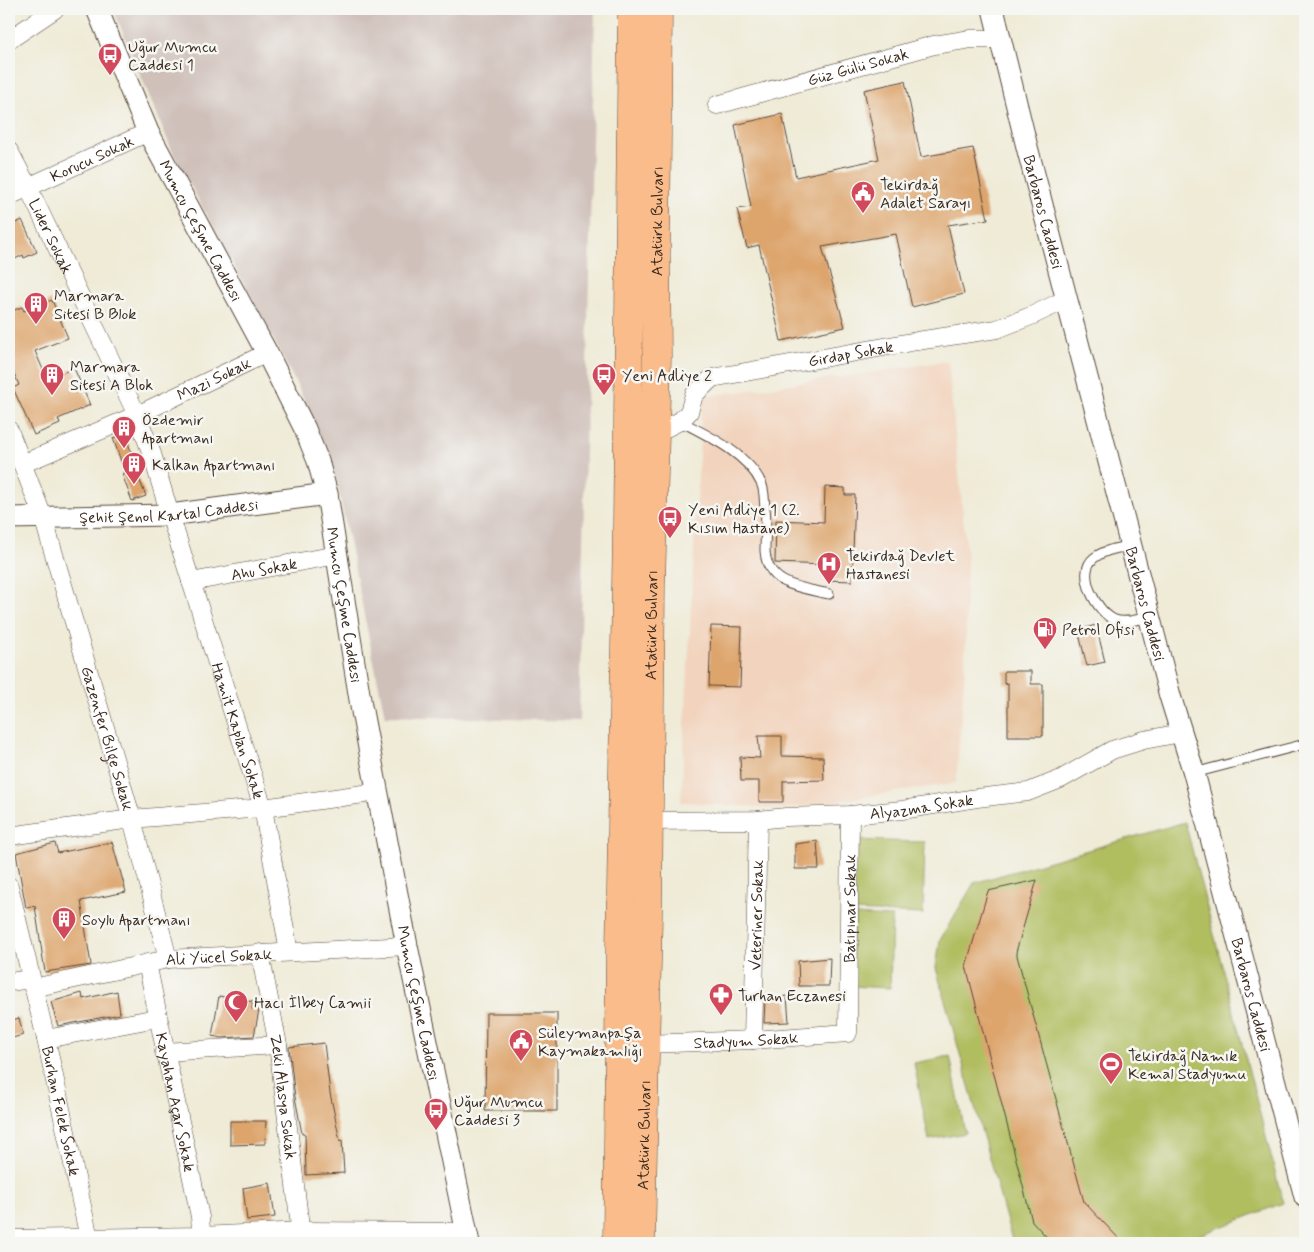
<svg xmlns="http://www.w3.org/2000/svg" width="1314" height="1252" font-family="Mynerve,sans-serif">
<style>
.built{fill:#f2d4be}
.industrial{fill:#cfc0ba}
.green{fill:#b0be60;stroke:#76743f}
.building{fill:#dda46c}
.lines{fill:none;stroke-linecap:round;stroke-linejoin:round}
.service-casing{stroke:#56473a;stroke-width:11}
.minor-casing{stroke:#56473a;stroke-width:19}
.tertiary-casing{stroke:#56473a;stroke-width:23}
.primary-casing{stroke:#56473a;stroke-width:29}
.service{stroke:#fff;stroke-width:9}
.minor{stroke:#fff;stroke-width:18}
.tertiary{stroke:#fff;stroke-width:21}
.primary{stroke:#fabc8b;stroke-width:28}
.labels{text-anchor:middle;stroke-width:5;stroke-linejoin:round;paint-order:stroke}
.poi-label{font-size:16px;fill:#3b2a1e;stroke:#f6f6f2;text-anchor:start}
.street-label{font-size:16px;fill:#3b2a1e;stroke:#f6f6f2}
</style>
<rect width="100%" height="100%" fill="#f6f6f2"/>
<filter id="ink" filterUnits="userSpaceOnUse"><feTurbulence type="fractalNoise" baseFrequency=".02" numOctaves="2"/><feDisplacementMap in="SourceGraphic" scale="10" xChannelSelector="R" yChannelSelector="G"/><feConvolveMatrix kernelMatrix="1 2 1 2 8 2 1 2 1" color-interpolation-filters="sRGB"/></filter>
<filter id="wash" filterUnits="userSpaceOnUse"><feTurbulence type="fractalNoise" baseFrequency=".0096" numOctaves="4" result="noise"/><feDisplacementMap in="SourceGraphic" scale="20" xChannelSelector="R" yChannelSelector="G"/><feGaussianBlur stdDeviation="1.12" result="paint"/><feColorMatrix in="noise" values="0 0 0 0 0 0 0 0 0 0 0 0 0 0 0 0 0 1.4 0 .05"/><feComposite in="paint" operator="in"/></filter>
<g filter="url(#wash)">
<rect width="100%" height="100%" fill="#efebd7"/>
<path class="built" d="M948 361 967 557 965 668 956 783 784 809 681 802 702 397Z"/>
<path class="industrial" d="M113 9H595L579 721 385 716 336 478 304 399 265 323 173 153Z"/>
<path class="green" d="M1185 822 1283 1203 1179 1243H1015L1012 1240 936 968 940 940 974 883Z
M853 840 925 842 923 914 851 911Z
M853 915 892 917 890 988 850 986Z
M950 1056 965 1133 929 1140 914 1063Z"/>
<g id="blocks">
<path class="building" d="M905 81 921 157 973 148 988 219 948 225 964 294 912 307 896 234 822 247 845 327 781 341 759 245 747 248 737 209 751 207 735 125 782 114 796 177 879 159 864 90Z
M22 220 37 252 24 258 23 255 9 262V226Z
M52 300 68 338 35 351 47 379 74 368 90 405 58 419 60 424 34 435 13 388 19 385 9 362V312L22 307 24 311Z
M125 434 134 460 132 461 146 496 132 501 122 474 125 473 113 438Z
M825 487 845 488V495H855L852 581 826 580V565L775 563 776 520 824 522Z
M1096 625 1105 662 1087 666 1078 630Z
M711 626 742 627 740 687 709 686Z
M1004 671H1031V684H1043V736H1008V683L1004 684Z
M758 736H782V756L823 757 824 780 783 781V802H759V781H741L740 757 760 758Z
M817 841 819 869H795V844Z
M112 842 126 892 81 901 91 965 45 972 35 906 26 908 16 853 55 843 58 853Z
M1037 880 1016 952 1084 1202 1123 1243H1052L1032 1221 966 966 988 891Z
M830 958 829 986H799L798 961Z
M117 991 120 1014 58 1026 51 1002 82 993 83 999Z
M219 996 253 1002 252 1009 259 1010 254 1036 222 1038 212 1036Z
M787 996 789 1022 764 1023 765 999Z
M486 1013H557V1111H485Z
M19 1018 23 1035 9 1039V1021Z
M324 1043 330 1093 340 1141 342 1140 344 1173 306 1175 305 1134H302L295 1097 289 1047Z
M230 1121H266L265 1144 230 1145Z
M270 1183 275 1217 247 1220 243 1188Z"/>
</g>
</g>
<g filter="url(#ink)">
<use href="#blocks" fill-opacity="0" stroke="#56473a" stroke-width="1"/>
<g class="lines">
<defs>
<path id="service" d="M680 421C707 435 748 454 761 483 765 490 764 501 765 509 767 523 765 537 765 551 767 586 803 588 829 594
M1131 545C1118 548 1104 550 1094 558 1075 573 1097 613 1115 620 1125 624 1139 619 1150 617
M1194 773 1305 744"/>
<g id="minor">
<path d="M9 40 55 9"/>
<path id="s1" d="M717 105 934 45 971 39H1000"/>
<path id="s2" d="M9 151 28 187 137 415 152 454 170 515 263 808 289 952"/>
<path id="s3" d="M9 196 148 132"/>
<path id="s4" d="M9 430 43 517 132 819 168 959"/>
<path id="s5" d="M654 434 680 421 689 412 694 395 712 378 917 341 997 329 1031 316 1067 299"/>
<path id="s6" d="M22 464 137 415 267 353"/>
<path id="s7" d="M191 582 337 555"/>
<path id="s8" d="M648 821 758 820 786 817 850 815 902 810 977 798 1028 792 1061 779 1112 750 1144 740 1181 733"/>
<path d="M9 836 132 819 263 808 378 792"/>
<path id="s9" d="M9 886 46 1039 90 1243"/>
<path id="s10" d="M260 953 278 1045 302 1243"/>
<path id="s11" d="M147 963 200 1217 202 1243"/>
<path d="M9 982 31 979"/>
<path id="s12" d="M33 988 168 959 407 946"/>
<path d="M46 1039 157 1018"/>
<path id="s13" d="M753 1040 758 820"/>
<path id="s14" d="M645 1044 753 1040 848 1033 850 815"/>
<path d="M164 1052 278 1045"/>
<path d="M9 1239 201 1236 301 1231 466 1232"/>
</g>
<g id="tertiary">
<path id="s15" d="M97 9 148 132 267 353 305 429 318 461 327 494 361 706 407 946 469 1243"/>
<path id="s16" d="M993 9 1027 147 1170 696 1194 773 1305 1197"/>
<path id="s17" d="M9 518 170 515 327 494"/>
</g>
<g id="primary">
<path d="M617 1243 620 951 627 526 632 9"/>
<path id="s18" d="M641 1243 648 914 651 586 657 356 656 255 658 9"/>
</g>
</defs>
<use href="#service" class="service-casing"/>
<use href="#minor" class="minor-casing"/>
<use href="#tertiary" class="tertiary-casing"/>
<use href="#primary" class="primary-casing"/>
<use href="#service" class="service"/>
<use href="#minor" class="minor"/>
<use href="#tertiary" class="tertiary"/>
<use href="#primary" class="primary"/>
</g>
</g>
<defs>
<symbol id="bus-pin" viewBox="-11 -11 22 30"><path d="M0 17L-7.5 6A9.5 9.5 0 1 1 7.5 6Z" fill="#d1495b" stroke="#f6f6f2"/><path d="M-5-6H5V4H4V6H2V4H-2V6H-4V4H-5ZM-3.5-4V0h7V-4ZM-3.5 1.2v1.5H-2V1.2ZM2 1.2v1.5H3.5V1.2Z" fill="#fff"/></symbol>
<symbol id="civic-pin" viewBox="-11 -11 22 30"><path d="M0 17L-7.5 6A9.5 9.5 0 1 1 7.5 6Z" fill="#d1495b" stroke="#f6f6f2"/><path d="M-.6-6.5H3V-4.5H.6V-3L4-1V1h2V6H-6V1h2V-1L-.6-3ZM-1.2 2.5V6h2.4V2.5Z" fill="#fff"/></symbol>
<symbol id="building-pin" viewBox="-11 -11 22 30"><path d="M0 17L-7.5 6A9.5 9.5 0 1 1 7.5 6Z" fill="#d1495b" stroke="#f6f6f2"/><path d="M-4-6H4V6H1V3H-1V6H-4ZM-2.5-4.3h1.7v1.8h-1.7ZM.8-4.3h1.7v1.8H.8ZM-2.5-1h1.7V.8h-1.7ZM.8-1h1.7V.8H.8Z" fill="#fff"/></symbol>
<symbol id="hospital-pin" viewBox="-11 -11 22 30"><path d="M0 17L-7.5 6A9.5 9.5 0 1 1 7.5 6Z" fill="#d1495b" stroke="#f6f6f2"/><path d="M-5-5h3v3.5h4V-5h3V5h-3V1.5h-4V5h-3Z" fill="#fff"/></symbol>
<symbol id="fuel-pin" viewBox="-11 -11 22 30"><path d="M0 17L-7.5 6A9.5 9.5 0 1 1 7.5 6Z" fill="#d1495b" stroke="#f6f6f2"/><path d="M-5.5-6h7V0h2V4h1.3V-2.5L3-4.5l.8-.8L6-3V5H2.5V1h-1V6h-7ZM-4.2-4.7v3.2H.2V-4.7Z" fill="#fff"/></symbol>
<symbol id="pharmacy-pin" viewBox="-11 -11 22 30"><path d="M0 17L-7.5 6A9.5 9.5 0 1 1 7.5 6Z" fill="#d1495b" stroke="#f6f6f2"/><path d="M-2-6h4v4h4v4h-4v4h-4v-4h-4v-4h4Z" fill="#fff"/></symbol>
<symbol id="mosque-pin" viewBox="-11 -11 22 30"><path d="M0 17L-7.5 6A9.5 9.5 0 1 1 7.5 6Z" fill="#d1495b" stroke="#f6f6f2"/><path d="M3.5-4.9A6 6 0 1 0 3.5 4.9A5 5 0 1 1 3.5-4.9Z" fill="#fff"/></symbol>
<symbol id="stadium-pin" viewBox="-11 -11 22 30"><path d="M0 17L-7.5 6A9.5 9.5 0 1 1 7.5 6Z" fill="#d1495b" stroke="#f6f6f2"/><path d="M0-5a6.5 5 0 1 0 0 10a6.5 5 0 1 0 0-10ZM-3.5-1.8h7v3.6h-7Z" fill="#fff"/></symbol>
</defs>
<g fill-rule="evenodd">
<use href="#bus-pin" x="96" y="41" width="28" height="38"/>
<use href="#civic-pin" x="849" y="179" width="28" height="38"/>
<use href="#building-pin" x="22" y="290" width="28" height="38"/>
<use href="#building-pin" x="38" y="361" width="28" height="38"/>
<use href="#bus-pin" x="590" y="361" width="28" height="38"/>
<use href="#building-pin" x="110" y="414" width="28" height="38"/>
<use href="#building-pin" x="120" y="450" width="28" height="38"/>
<use href="#bus-pin" x="656" y="504" width="28" height="38"/>
<use href="#hospital-pin" x="815" y="550" width="28" height="38"/>
<use href="#fuel-pin" x="1031" y="615" width="28" height="38"/>
<use href="#building-pin" x="50" y="905" width="28" height="38"/>
<use href="#pharmacy-pin" x="707" y="981" width="28" height="38"/>
<use href="#mosque-pin" x="222" y="988" width="28" height="38"/>
<use href="#civic-pin" x="507" y="1027" width="28" height="38"/>
<use href="#stadium-pin" x="1097" y="1050" width="28" height="38"/>
<use href="#bus-pin" x="422" y="1096" width="28" height="38"/>
</g>
<g class="labels">
<g class="poi-label">
<text x="128" y="52">Uğur Mumcu<tspan x="128" dy="18">Caddesi 1</tspan></text>
<text x="880" y="190">Tekirdağ<tspan x="880" dy="18">Adalet Sarayı</tspan></text>
<text x="54" y="301">Marmara<tspan x="54" dy="18">Sitesi B Blok</tspan></text>
<text x="70" y="372">Marmara<tspan x="70" dy="18">Sitesi A Blok</tspan></text>
<text x="622" y="381">Yeni Adliye 2</text>
<text x="142" y="425">Özdemir<tspan x="142" dy="18">Apartmanı</tspan></text>
<text x="152" y="470">Kalkan Apartmanı</text>
<text x="688" y="515">Yeni Adliye 1 (2.<tspan x="688" dy="18">Kısım Hastane)</tspan></text>
<text x="846" y="561">Tekirdağ Devlet<tspan x="846" dy="18">Hastanesi</tspan></text>
<text x="1062" y="635">Petrol Ofisi</text>
<text x="82" y="925">Soylu Apartmanı</text>
<text x="738" y="1001">Turhan Eczanesi</text>
<text x="254" y="1008">Hacı İlbey Camii</text>
<text x="538" y="1038">Süleymanpaşa<tspan x="538" dy="18">Kaymakamlığı</tspan></text>
<text x="1128" y="1061">Tekirdağ Namık<tspan x="1128" dy="18">Kemal Stadyumu</tspan></text>
<text x="454" y="1107">Uğur Mumcu<tspan x="454" dy="18">Caddesi 3</tspan></text>
</g>
<g class="street-label">
<text dy="6" stroke="none"><textPath href="#s1" startOffset="146">Güz Gülü Sokak</textPath></text>
<text dy="6" stroke="none"><textPath href="#s3" startOffset="91">Korucu Sokak</textPath></text>
<text dy="6" stroke="none"><textPath href="#s16" startOffset="209">Barbaros Caddesi</textPath></text>
<text dy="6" stroke="none"><textPath href="#s18" startOffset="1022">Atatürk Bulvarı</textPath></text>
<text dy="6" stroke="none"><textPath href="#s15" startOffset="245">Mumcu Çeşme Caddesi</textPath></text>
<text dy="6" stroke="none"><textPath href="#s2" startOffset="95">Lider Sokak</textPath></text>
<text dy="6" stroke="none"><textPath href="#s5" startOffset="225">Girdap Sokak</textPath></text>
<text dy="6" stroke="none"><textPath href="#s6" startOffset="210">Mazi Sokak</textPath></text>
<text dy="6" stroke="none"><textPath href="#s17" startOffset="160">Şehit Şenol Kartal Caddesi</textPath></text>
<text dy="6" stroke="none"><textPath href="#s7" startOffset="74">Ahu Sokak</textPath></text>
<text dy="6" stroke="none"><textPath href="#s16" startOffset="614">Barbaros Caddesi</textPath></text>
<text dy="6" stroke="none"><textPath href="#s15" startOffset="650">Mumcu Çeşme Caddesi</textPath></text>
<text dy="6" stroke="none"><textPath href="#s18" startOffset="618">Atatürk Bulvarı</textPath></text>
<text dy="6" stroke="none"><textPath href="#s2" startOffset="625">Hamit Kaplan Sokak</textPath></text>
<text dy="6" stroke="none"><textPath href="#s4" startOffset="324">Gazenfer Bilge Sokak</textPath></text>
<text dy="6" stroke="none"><textPath href="#s8" startOffset="274">Alyazma Sokak</textPath></text>
<text dy="6" stroke="none"><textPath href="#s14" startOffset="328">Batıpınar Sokak</textPath></text>
<text dy="6" stroke="none"><textPath href="#s13" startOffset="125">Veteriner Sokak</textPath></text>
<text dy="6" stroke="none"><textPath href="#s12" startOffset="189">Ali Yücel Sokak</textPath></text>
<text dy="6" stroke="none"><textPath href="#s16" startOffset="1019">Barbaros Caddesi</textPath></text>
<text dy="6" stroke="none"><textPath href="#s15" startOffset="1055">Mumcu Çeşme Caddesi</textPath></text>
<text dy="6" stroke="none"><textPath href="#s14" startOffset="101">Stadyum Sokak</textPath></text>
<text dy="6" stroke="none"><textPath href="#s10" startOffset="146">Zeki Alasya Sokak</textPath></text>
<text dy="6" stroke="none"><textPath href="#s11" startOffset="142">Kayahan Açar Sokak</textPath></text>
<text dy="6" stroke="none"><textPath href="#s9" startOffset="231">Burhan Felek Sokak</textPath></text>
<text dy="6" stroke="none"><textPath href="#s18" startOffset="108">Atatürk Bulvarı</textPath></text>
</g>
</g>
<rect width="1314" height="1252" fill="none" stroke="#f6f6f2" stroke-width="30"/>
</svg>
